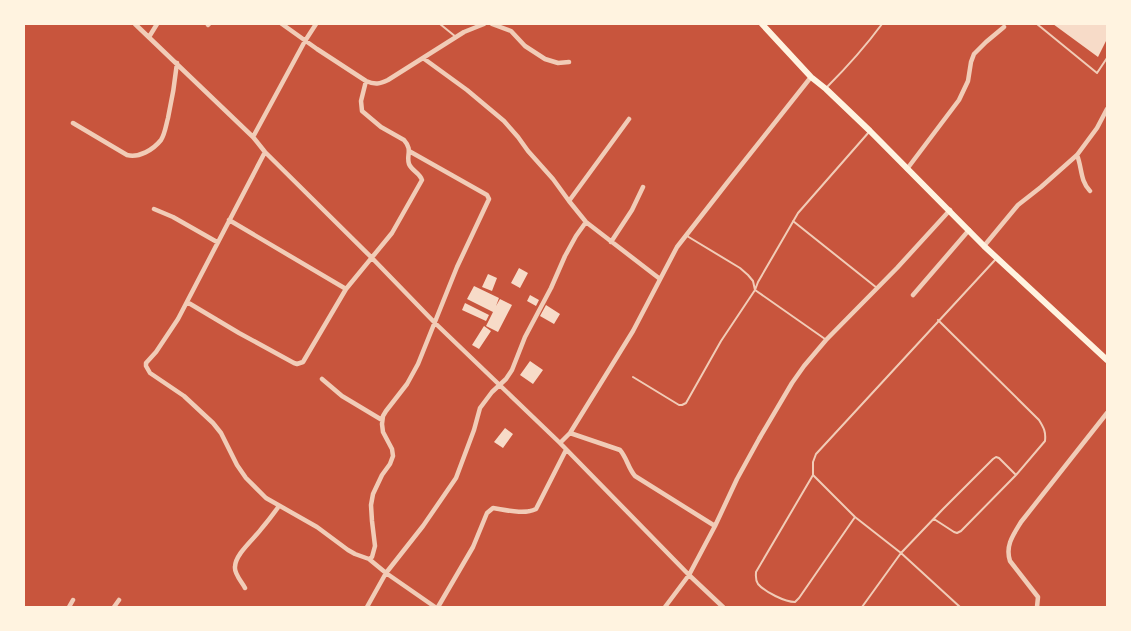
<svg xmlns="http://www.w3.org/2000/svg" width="1131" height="631" font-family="'Nunito Sans',sans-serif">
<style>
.building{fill:#f7dbc8}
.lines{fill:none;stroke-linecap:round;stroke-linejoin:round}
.service{stroke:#f1ccb7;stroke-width:2}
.minor{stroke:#f1ccb7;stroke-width:4.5}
.primary{stroke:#fff3e0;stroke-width:6}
</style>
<rect width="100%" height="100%" fill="#c8553d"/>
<path class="building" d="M1053 24H1107V39L1098 57Z
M519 268 528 273 520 288 511 283Z
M488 274 497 278 492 291 482 287Z
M474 286 499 298 496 306 500 299 512 305 498 332 486 326 493 312 467 299Z
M530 295 539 300 536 306 527 301Z
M465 303 489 315 486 321 462 310Z
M546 305 560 314 554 324 540 316Z
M484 326 491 331 479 349 472 345Z
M530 361 543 370 533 384 520 375Z
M505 428 513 434 503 448 494 442Z"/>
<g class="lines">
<path class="service" d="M440 24 456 37
M1037 24 1097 73 1107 58
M827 87C847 67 865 47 882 24
M793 221 877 288
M687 236 740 268 748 275 753 281 755 290 825 339
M633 377 679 405H682L686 403 721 341 755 290 758 282 798 213 869 132
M813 475 756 572C756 576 755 580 758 584 765 592 785 602 795 602L799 598 855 517 901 553 943 509 993 459 996 457 999 458 1016 475 1045 441C1046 432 1044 428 1039 420L938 320
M855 517 813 475V462L816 454 995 260
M934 519 954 532 957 533 961 531 1016 475
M862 607 901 553 960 607"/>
<path class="minor" d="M135 24 253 137 265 152 372 258 435 323 560 443 689 575 723 607
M282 24 317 49 366 81C375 85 380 84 388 80L464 32 484 24
M492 24 511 31 525 46 545 59 558 63 569 62
M208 25 209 24
M149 37 157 24
M423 58 467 90 504 121 518 137 528 151 553 179 569 201 586 222 660 279
M73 123 127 155C139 158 153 150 161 140 165 134 166 125 168 118 172 100 175 82 177 63
M253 137 305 41 316 24
M265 152 178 319 156 352 146 363V366L150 373 184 396 213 423 221 433 237 465 246 478 266 498 317 527 348 550 355 554 369 559 372 557 375 546 372 521 371 505 373 494 382 475 390 464 393 456 392 449 383 432 382 424 383 416 386 411 407 384 418 364 457 267 489 199 487 195 409 151
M1077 155C1082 167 1080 181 1090 191
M907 169 959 100 968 81 971 62 974 54 986 42 1004 27
M569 201 629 119
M154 209 173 217 217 242
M229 220 346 289
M611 242 632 210 643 187
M984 246 1018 205 1041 187 1077 155 1097 128 1107 109
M913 295 969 230
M187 302 239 333 294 363 297 364 303 362 346 289 392 233 422 180C420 173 412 171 409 164 406 155 413 150 404 140L381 127 362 111 361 101 366 81
M322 379 342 396 382 420
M570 433 620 450C627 458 628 468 635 476L715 526
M560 443 570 433 633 331 677 247 727 183 811 77
M369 559 386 573 435 607
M245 588C242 582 234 574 235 567 235 554 255 538 262 528 268 521 274 513 279 506
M69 607 73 600
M114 607 119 600
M367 607 386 573 423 526 456 478 474 430 480 408 492 392 506 379 512 370 525 337 551 288 565 256 576 236 586 222
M438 607 473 547 487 513 493 508C506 510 524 515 536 509L566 450
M665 607 689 575 715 526 737 479 759 439 792 383 804 366 826 340 897 268 950 210
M1037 607 1038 597 1010 561C1005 546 1013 535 1021 522L1107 413"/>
<path class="primary" d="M762 24 811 77 826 89 870 131 984 246 1107 360"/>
</g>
<rect width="1131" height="631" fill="none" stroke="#fff3e0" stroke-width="50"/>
</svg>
